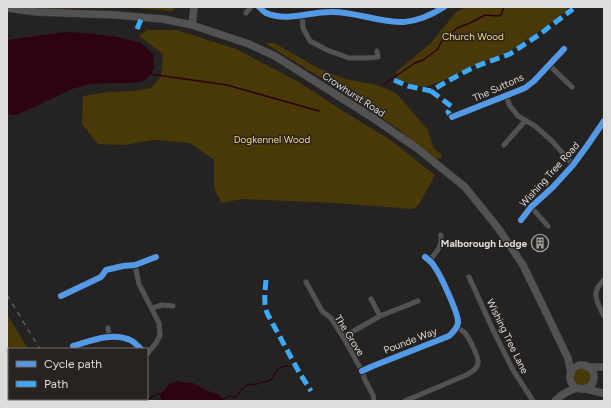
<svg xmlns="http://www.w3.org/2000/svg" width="611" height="408" font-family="Figtree,sans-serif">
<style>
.green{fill:#483907}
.water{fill:#2d0313}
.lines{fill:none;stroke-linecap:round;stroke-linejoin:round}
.stream{stroke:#2d0313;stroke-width:1.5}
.street-casing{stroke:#403f3e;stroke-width:5.5}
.secondary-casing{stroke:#403f3e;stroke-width:8}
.street{stroke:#535252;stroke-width:4.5}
.secondary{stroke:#535252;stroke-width:7}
.rail{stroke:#5b5959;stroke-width:1.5;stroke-dasharray:5 5;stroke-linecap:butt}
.quiet{stroke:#3fa9f5;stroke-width:5;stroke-dasharray:10 5;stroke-linecap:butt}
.cycleway-casing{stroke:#262321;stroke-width:8}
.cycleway{stroke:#5399e6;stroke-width:6}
.labels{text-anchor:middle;stroke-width:3;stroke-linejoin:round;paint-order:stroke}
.park-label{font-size:10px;fill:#fbd873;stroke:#262321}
.street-label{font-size:10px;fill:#dfdddc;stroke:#262321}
.poi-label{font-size:10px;font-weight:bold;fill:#dfdddc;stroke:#262321;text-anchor:end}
</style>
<rect width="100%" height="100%" fill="#252322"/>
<path class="green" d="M25 7H177L171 11 135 8 39 9Z
M466 7H569L565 12 538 32 508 52 468 68 438 83 423 87 404 82 397 78 396 72 431 43 456 12Z
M148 30H177L236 49 297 81 343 111 389 139 435 175 418 206 412 209 337 203 242 199 221 203 214 187V160L190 143 154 140 124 145 98 144 82 124 83 96 109 92 134 91 151 88 161 76 163 54 139 36Z
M266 43H274L320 69 345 79 377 85 396 93 428 130 431 141 434 149 442 155 441 158 438 159 428 155 398 129 344 92 266 44Z
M7 314 28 349H9V399H41V401H7Z
M573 378a9 9 0 1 1 18 0a9 9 0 1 1-18 0Z"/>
<path class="water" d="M65 32 88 33 117 37 141 43 153 54 154 69 146 80 133 83H111L90 84 72 89 17 115H10L7 111V40Z
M177 381 187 383H193L208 391 218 394 222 399 221 401H162L159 394 164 391 169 384Z"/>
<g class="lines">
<path class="stream" d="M150 74 227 85 319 111
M384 84 415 63 423 60 438 49 441 42 449 36 457 28 470 23 485 15 497 16 501 15 504 7
M222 399 224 400C227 395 231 396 236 397L241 390 247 385 257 384 271 380C276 372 278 366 288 366
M140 401 149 399 155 395 159 394"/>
<defs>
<path id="street" d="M259 7C261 9 263 11 266 13 286 22 310 12 330 12 355 11 379 23 404 22 417 21 433 14 444 7
M246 13 251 7
M302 15 303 28 310 41 327 50 349 58H367L378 57 377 51
M549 65 572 87
M506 96 510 106 518 116 535 126 552 141 573 165
M452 117 525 88 534 81 564 49
M504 145 525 121
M531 207 548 226
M521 220 531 207 553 187 573 165 587 146 604 121
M430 260C437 251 442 247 441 235
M135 265 139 284 159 323 160 335 156 343 147 354
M469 277 494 332 513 370 533 401
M604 280C590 293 597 302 604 316
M306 282 322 311 331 318 343 337 362 371 365 380 373 395 374 401
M61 296 101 277 106 270 123 266 135 265 156 257
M371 299 380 316
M152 308 162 305 173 306
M108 328 109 337
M343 337 380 316 418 301
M73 346C90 341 114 331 132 341 135 343 138 346 141 349
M362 371 373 366 449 336C453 332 457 329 458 323 459 314 440 274 434 266 432 262 429 260 425 257
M134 399V401
M405 401 464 376C470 373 477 370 478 363 479 357 469 338 465 333 463 331 460 329 457 327"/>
<path id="secondary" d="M7 8 37 12 116 15 163 19 192 25 249 44 275 56 373 118 418 149 465 187 498 228 523 265 568 358 571 374
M192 25 194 7
M570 377a12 12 0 1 1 24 0a12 12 0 1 1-24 0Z
M587 367H604
M586 389 602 393
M555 401C562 394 568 390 578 388"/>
</defs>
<use href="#street" class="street-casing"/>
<use href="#secondary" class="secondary-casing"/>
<use href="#street" class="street"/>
<use href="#secondary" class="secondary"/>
<path class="rail" d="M7 295 40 349
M62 399 63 401"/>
<path class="quiet" d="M137 29 142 17
M394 80 408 86 431 91 446 82 474 67 510 54 540 34 573 9
M431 91 451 106 448 112 452 117
M266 280C265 292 263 304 268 315L299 372 311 391"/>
<defs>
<path id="cycleway" d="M259 7C261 9 263 11 266 13 286 22 310 12 330 12 355 11 379 23 404 22 417 21 433 14 444 7
M452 117 525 88 534 81 564 49
M521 220 531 207 553 187 573 165 587 146 604 121
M61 296 101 277 106 270 123 266 135 265 156 257
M73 346C90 341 114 331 132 341 135 343 138 346 141 349
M362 371 373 366 449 336C453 332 457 329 458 323 459 314 440 274 434 266 432 262 429 260 425 257"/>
</defs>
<use href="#cycleway" class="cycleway-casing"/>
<use href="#cycleway" class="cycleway"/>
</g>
<defs>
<symbol id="building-ring" viewBox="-11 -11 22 22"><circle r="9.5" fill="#262321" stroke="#9e9c9b" stroke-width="1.5"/><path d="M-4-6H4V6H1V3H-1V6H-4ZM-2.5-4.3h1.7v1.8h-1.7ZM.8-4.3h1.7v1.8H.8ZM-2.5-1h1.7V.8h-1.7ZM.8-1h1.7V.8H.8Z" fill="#9e9c9b"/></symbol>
</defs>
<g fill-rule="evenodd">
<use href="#building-ring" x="530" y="233" width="20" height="20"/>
</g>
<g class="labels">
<g class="park-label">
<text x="473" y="40">Church Wood</text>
<text x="272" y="143">Dogkennel Wood</text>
</g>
<g class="street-label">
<text transform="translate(498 87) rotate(-24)" y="4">The Suttons</text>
<text transform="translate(354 94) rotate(33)" y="4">Crowhurst Road</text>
<text transform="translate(549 174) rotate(-48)" y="4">Wishing Tree Road</text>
<text transform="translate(350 335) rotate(58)" y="4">The Grove</text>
<text transform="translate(508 336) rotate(64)" y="4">Wishing Tree Lane</text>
<text transform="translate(410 340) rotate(-21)" y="4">Pounde Way</text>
</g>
<g class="poi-label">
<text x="527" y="247">Malborough Lodge</text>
</g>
</g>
<rect width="611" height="408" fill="none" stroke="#dfdddc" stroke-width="16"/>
<rect x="8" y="348" width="140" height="52" fill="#262321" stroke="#706d6c"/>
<rect x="16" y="361" width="20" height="6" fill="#5399e6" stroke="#706d6c"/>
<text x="44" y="368" font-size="12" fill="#dfdddc">Cycle path</text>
<rect x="16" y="381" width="20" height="6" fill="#3fa9f5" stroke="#706d6c"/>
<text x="44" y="388" font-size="12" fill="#dfdddc">Path</text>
</svg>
